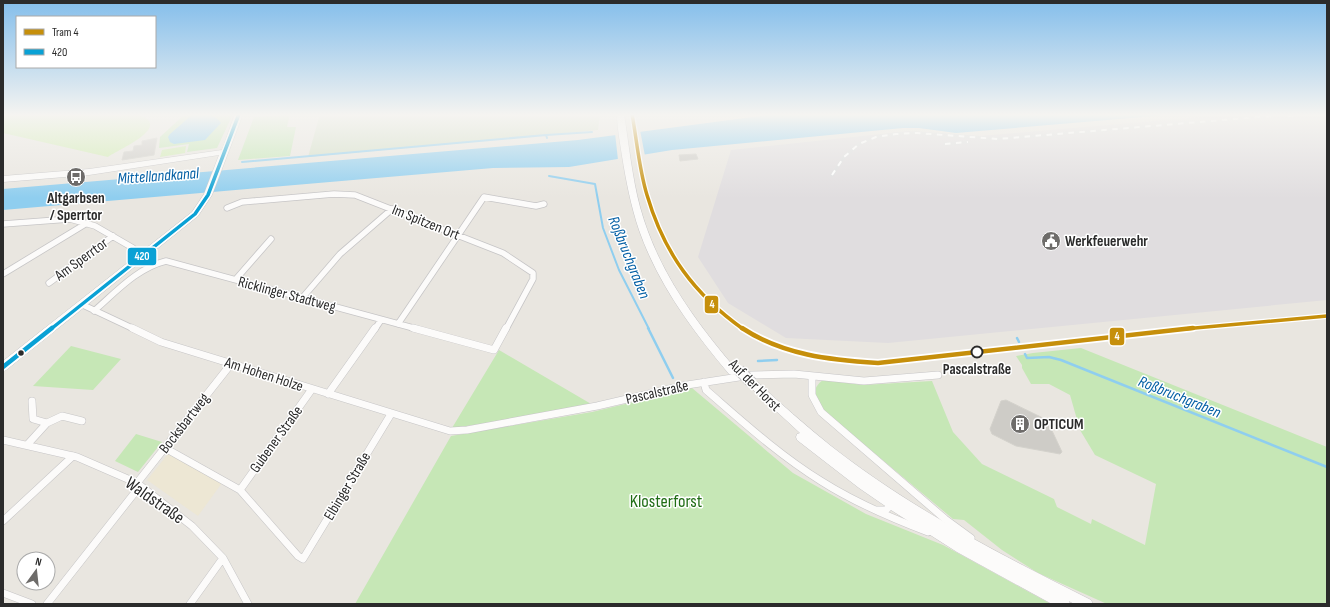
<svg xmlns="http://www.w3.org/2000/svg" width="1330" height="607" font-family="'Sofia Sans Condensed',sans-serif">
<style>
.industrial{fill:#e0dddf}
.education{fill:#ede7d4}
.green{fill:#c6e7b6}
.cemetery{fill:#d3dfc7}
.pitch{fill:#d2ecb3}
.water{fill:#8fceef}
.pier{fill:#e9e6e0}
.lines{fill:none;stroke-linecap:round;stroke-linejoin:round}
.stream-far1{stroke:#8fceef;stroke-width:2}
.stream{stroke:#8fceef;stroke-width:2.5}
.building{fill:#ceccc7;stroke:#d4d2cc}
.street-far1-casing{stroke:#c6c5c6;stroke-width:7}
.street-casing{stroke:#c6c5c6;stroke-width:8}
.secondary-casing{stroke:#c6c5c6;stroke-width:1}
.street-far1{stroke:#fcfbfa;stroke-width:5.5}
.street{stroke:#fcfbfa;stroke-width:7}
.secondary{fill:#fcfbfa;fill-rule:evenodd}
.rail-casing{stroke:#dddedf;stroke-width:3.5}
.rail{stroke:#fff;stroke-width:2;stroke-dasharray:5.5;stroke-linecap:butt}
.secondary-bridge-casing{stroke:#c6c5c6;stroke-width:12;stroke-linecap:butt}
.secondary-bridge{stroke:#fcfbfa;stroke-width:10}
.bus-1-far1-casing{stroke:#fff;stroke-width:6}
.bus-1-casing{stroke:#fff;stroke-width:8}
.bus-1-far1{stroke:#09a1d5;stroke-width:3.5}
.bus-1{stroke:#09a1d5;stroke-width:4.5}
.tram-1-far1-casing{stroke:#fff;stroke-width:6}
.tram-1-casing{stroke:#fff;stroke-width:8}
.tram-1-far1{stroke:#c68f0b;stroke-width:3.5}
.tram-1{stroke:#c68f0b;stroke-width:4.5}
.stop-dot{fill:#fff;stroke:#2b2b2b;stroke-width:2}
.bus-dot{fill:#2b2b2b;stroke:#fff;stroke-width:1.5}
.labels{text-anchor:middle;stroke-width:3;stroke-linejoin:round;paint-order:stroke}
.poi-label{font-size:15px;font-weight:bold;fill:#2b2b2b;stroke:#fff;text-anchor:start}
.street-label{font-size:15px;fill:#2b2b2b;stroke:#fff}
.stop-label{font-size:15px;font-weight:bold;fill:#2b2b2b;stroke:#fff}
.water-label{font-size:16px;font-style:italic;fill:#0560a5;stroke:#fff}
.near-street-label{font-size:18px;fill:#2b2b2b;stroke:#fff}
.near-park-label{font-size:18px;fill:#206d15;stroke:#fff}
.line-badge{stroke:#fff;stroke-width:1.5}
.badge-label{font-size:11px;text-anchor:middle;font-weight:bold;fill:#fff}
</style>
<rect width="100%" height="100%" fill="#e9e6e0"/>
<path class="industrial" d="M1235 114H1327V300L888 343 786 338 728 303 698 257 731 150 909 131 969 137Z"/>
<path class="education" d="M168 454 222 483 198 516 147 480Z"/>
<path class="green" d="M185 114H233L217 148 187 152 189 144 159 148 160 137Z
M290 114 287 127H296L290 156 238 160 254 117Z
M71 346 121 359 93 390 33 386Z
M1081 348 1327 447V604H1107L1038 573 1002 550 964 520 953 519 830 416C820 406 806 392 823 380L863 385 932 381 953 432 982 464 1054 499 1057 507 1091 524 1092 519 1145 545 1156 484 1095 455 1080 430 1070 395 1049 384H1031L1022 368V365L1016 356 1033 353Z
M499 350 598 408 452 428Z
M692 388 793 473 866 514 943 545 1051 604H355L451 436 592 412Z
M136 434 162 442 138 472 115 461Z"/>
<path class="cemetery" d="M320 114H600L598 130 308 157Z"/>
<path class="pitch" d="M3 114H137C176 126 117 150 108 157L3 133Z
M186 146 185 153 160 157 162 150Z"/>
<path class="water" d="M193 114C204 113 215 114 221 123L205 140 174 144 170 142 168 137 170 134Z
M775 114H1178L956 133 919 128H903L672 150 569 167 493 168 3 210V189L578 140Z"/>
<path class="pier" d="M640 130 645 156 618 160 615 133Z"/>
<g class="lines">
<path class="stream-far1" d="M546 135 592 132
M242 162 546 135 547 138
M549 176 595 184 603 228 619 270 649 329"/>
<path class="stream" d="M648 328 673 378
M1017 338 1019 342
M1025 354 1027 358 1049 357 1061 360 1327 467
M758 361 777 360"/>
</g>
<path class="building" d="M157 138 154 155 122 160 124 152 133 151 134 146 142 145V141Z
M696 154 698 159 680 161 679 155Z
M1006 400 1047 420 1062 452 1060 454 1016 446 992 434 990 429 1001 401Z"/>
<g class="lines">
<defs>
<path id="street-far1" d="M227 208 242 202 334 194 355 195 503 253 533 273V279L506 329
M3 224 70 219 95 226 133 248
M3 274 87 223
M236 279 271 239
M49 283 113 236
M303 297 340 254 392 209
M83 305 134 329
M94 311C116 292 137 268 166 261L417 329
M398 324 484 197 536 206 544 204
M375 329 381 320"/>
<path id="street" d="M132 328 161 342 450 431 467 430 597 406 687 385 752 375 794 374 864 381 938 375
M413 328 494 350 506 328
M812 376V395L821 412 945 519 971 538
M704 382 706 390C743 422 779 455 821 481 854 502 891 518 928 532
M328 394 375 328
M32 401 33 419 47 423
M3 440 77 457 137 483 192 526 223 558 248 604
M27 445 47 423 62 416 82 421
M165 448 240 490 298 556 303 559 391 414
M137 483 231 364
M240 490 312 389
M877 510H886L889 507 888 501
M3 521 73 456
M3 593 32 604
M47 604 140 486
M190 604 223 558"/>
<path id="secondary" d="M235 114H243L212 195 198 216 6 370 3 371V361L192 212 204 194 219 155 89 175 3 182V176L89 169 222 150Z
M617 114H624C629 145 632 177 640 207 657 269 694 320 735 368L737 371 735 374 732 375 729 374C692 330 658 284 639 230 631 206 626 181 622 156 620 142 617 127 617 114Z
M752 379 755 380C780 403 805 425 831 446 910 508 1001 555 1091 600L1093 604H1074L1069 601 1070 604H1052L957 552 891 510 859 488 797 440 796 437 797 434 800 433 749 386 747 383 749 380Z"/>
</defs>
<use href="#street-far1" class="street-far1-casing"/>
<use href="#street" class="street-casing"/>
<use href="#secondary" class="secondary-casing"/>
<use href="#street-far1" class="street-far1"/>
<use href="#street" class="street"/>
<use href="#secondary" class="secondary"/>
<defs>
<path id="rail" d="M1288 116 1319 114
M945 144 968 142
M832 175 844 157 859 144 876 137 896 134 917 133 998 139 1294 114"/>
</defs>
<use href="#rail" class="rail-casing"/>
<use href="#rail" class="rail"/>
<defs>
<path id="secondary-bridge" d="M739 370 752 383"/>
</defs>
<use href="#secondary-bridge" class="secondary-bridge-casing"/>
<use href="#secondary-bridge" class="secondary-bridge"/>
<defs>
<path id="bus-1-far1" d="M51 329 195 214 208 195 239 114"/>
<path id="bus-1" d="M3 367 52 328"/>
</defs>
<use href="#bus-1-far1" class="bus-1-far1-casing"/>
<use href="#bus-1" class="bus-1-casing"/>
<use href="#bus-1-far1" class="bus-1-far1"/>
<use href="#bus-1" class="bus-1"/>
<defs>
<path id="tram-1-far1" d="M632 114C637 141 639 169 647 195 664 253 694 294 743 329
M1184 329 1327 316"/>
<path id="tram-1" d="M742 328C783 355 830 360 878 363L1193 328"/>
</defs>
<use href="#tram-1-far1" class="tram-1-far1-casing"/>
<use href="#tram-1" class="tram-1-casing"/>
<use href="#tram-1-far1" class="tram-1-far1"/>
<use href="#tram-1" class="tram-1"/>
</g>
<linearGradient id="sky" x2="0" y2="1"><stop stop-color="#84beeb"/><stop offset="0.58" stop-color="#f5f4f1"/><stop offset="1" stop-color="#f5f4f1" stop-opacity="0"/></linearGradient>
<rect width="1330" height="198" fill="url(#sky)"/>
<defs>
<symbol id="bus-disc" viewBox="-11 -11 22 22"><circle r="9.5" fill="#6e6c6a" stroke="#fff"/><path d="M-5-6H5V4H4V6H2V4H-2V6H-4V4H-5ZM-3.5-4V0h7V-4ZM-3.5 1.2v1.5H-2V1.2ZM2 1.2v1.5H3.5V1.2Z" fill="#fff"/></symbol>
<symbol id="civic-disc" viewBox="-11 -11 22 22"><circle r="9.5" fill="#6e6c6a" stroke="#fff"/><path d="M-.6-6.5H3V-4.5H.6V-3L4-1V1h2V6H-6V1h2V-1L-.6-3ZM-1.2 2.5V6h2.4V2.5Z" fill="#fff"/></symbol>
<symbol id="building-disc" viewBox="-11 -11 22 22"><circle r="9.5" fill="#6e6c6a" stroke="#fff"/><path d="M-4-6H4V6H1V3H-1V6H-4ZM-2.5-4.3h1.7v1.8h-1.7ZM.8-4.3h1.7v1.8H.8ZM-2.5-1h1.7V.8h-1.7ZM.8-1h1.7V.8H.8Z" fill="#fff"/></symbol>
</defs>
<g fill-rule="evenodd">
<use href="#bus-disc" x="65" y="166" width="22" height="22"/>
<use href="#civic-disc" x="1040" y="230" width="22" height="22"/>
<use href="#building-disc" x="1009" y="413" width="22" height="22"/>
</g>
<circle class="stop-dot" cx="977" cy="352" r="5.5"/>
<circle class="bus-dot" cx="21" cy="353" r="3.5"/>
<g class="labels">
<g class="poi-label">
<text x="76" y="203" text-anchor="middle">Altgarbsen<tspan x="76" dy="17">/ Sperrtor</tspan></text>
<text x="1065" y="246">Werkfeuerwehr</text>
<text x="1034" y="429">OPTICUM</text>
</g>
<g class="street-label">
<text transform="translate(426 222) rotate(22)" y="5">Im Spitzen Ort</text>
<text transform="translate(81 259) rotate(-36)" y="5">Am Sperrtor</text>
<text transform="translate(287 294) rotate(15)" y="5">Ricklinger Stadtweg</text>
<text transform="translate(264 374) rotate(18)" y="5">Am Hohen Holze</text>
<text transform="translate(755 385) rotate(45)" y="5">Auf der Horst</text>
<text transform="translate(657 392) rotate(-13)" y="5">Pascalstraße</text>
<text transform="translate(184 423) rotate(-52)" y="5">Bocksbartweg</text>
<text transform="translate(276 439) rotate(-54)" y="5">Gubener Straße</text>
<text transform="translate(347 486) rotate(-59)" y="5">Elbinger Straße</text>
</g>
<g class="stop-label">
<text x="977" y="374">Pascalstraße</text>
</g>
<g class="water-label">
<text transform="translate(158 175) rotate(-4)" y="6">Mittellandkanal</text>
<text transform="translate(630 257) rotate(68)" y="6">Roßbruchgraben</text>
<text transform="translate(1180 396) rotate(22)" y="6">Roßbruchgraben</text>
</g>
<g class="near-street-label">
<text transform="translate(155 500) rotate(35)" y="6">Waldstraße</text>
</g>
<g class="near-park-label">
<text x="666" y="507">Klosterforst</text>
</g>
</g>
<g class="line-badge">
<rect x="127" y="247" width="30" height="19" rx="4" fill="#09a1d5"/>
<rect x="704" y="295" width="15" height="19" rx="4" fill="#c68f0b"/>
<rect x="1109" y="327" width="16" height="19" rx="4" fill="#c68f0b"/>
</g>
<g class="badge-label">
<text x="142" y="260">420</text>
<text x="712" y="308">4</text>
<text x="1117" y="340">4</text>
</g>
<rect width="1330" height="607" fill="none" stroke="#2b2b2b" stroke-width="8"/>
<rect x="16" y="16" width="140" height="52" fill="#ffffff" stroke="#aaaaaa"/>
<rect x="24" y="29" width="20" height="6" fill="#c68f0b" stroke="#aaaaaa"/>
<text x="52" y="36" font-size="12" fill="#2b2b2b">Tram 4</text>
<rect x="24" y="49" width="20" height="6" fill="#09a1d5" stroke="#aaaaaa"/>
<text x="52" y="56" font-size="12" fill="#2b2b2b">420</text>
<g transform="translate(36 571) rotate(15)"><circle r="19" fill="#ffffff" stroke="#aaaaaa"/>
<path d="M0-3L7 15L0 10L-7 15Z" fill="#6e6c6a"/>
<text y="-6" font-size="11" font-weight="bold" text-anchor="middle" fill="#2b2b2b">N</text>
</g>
</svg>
